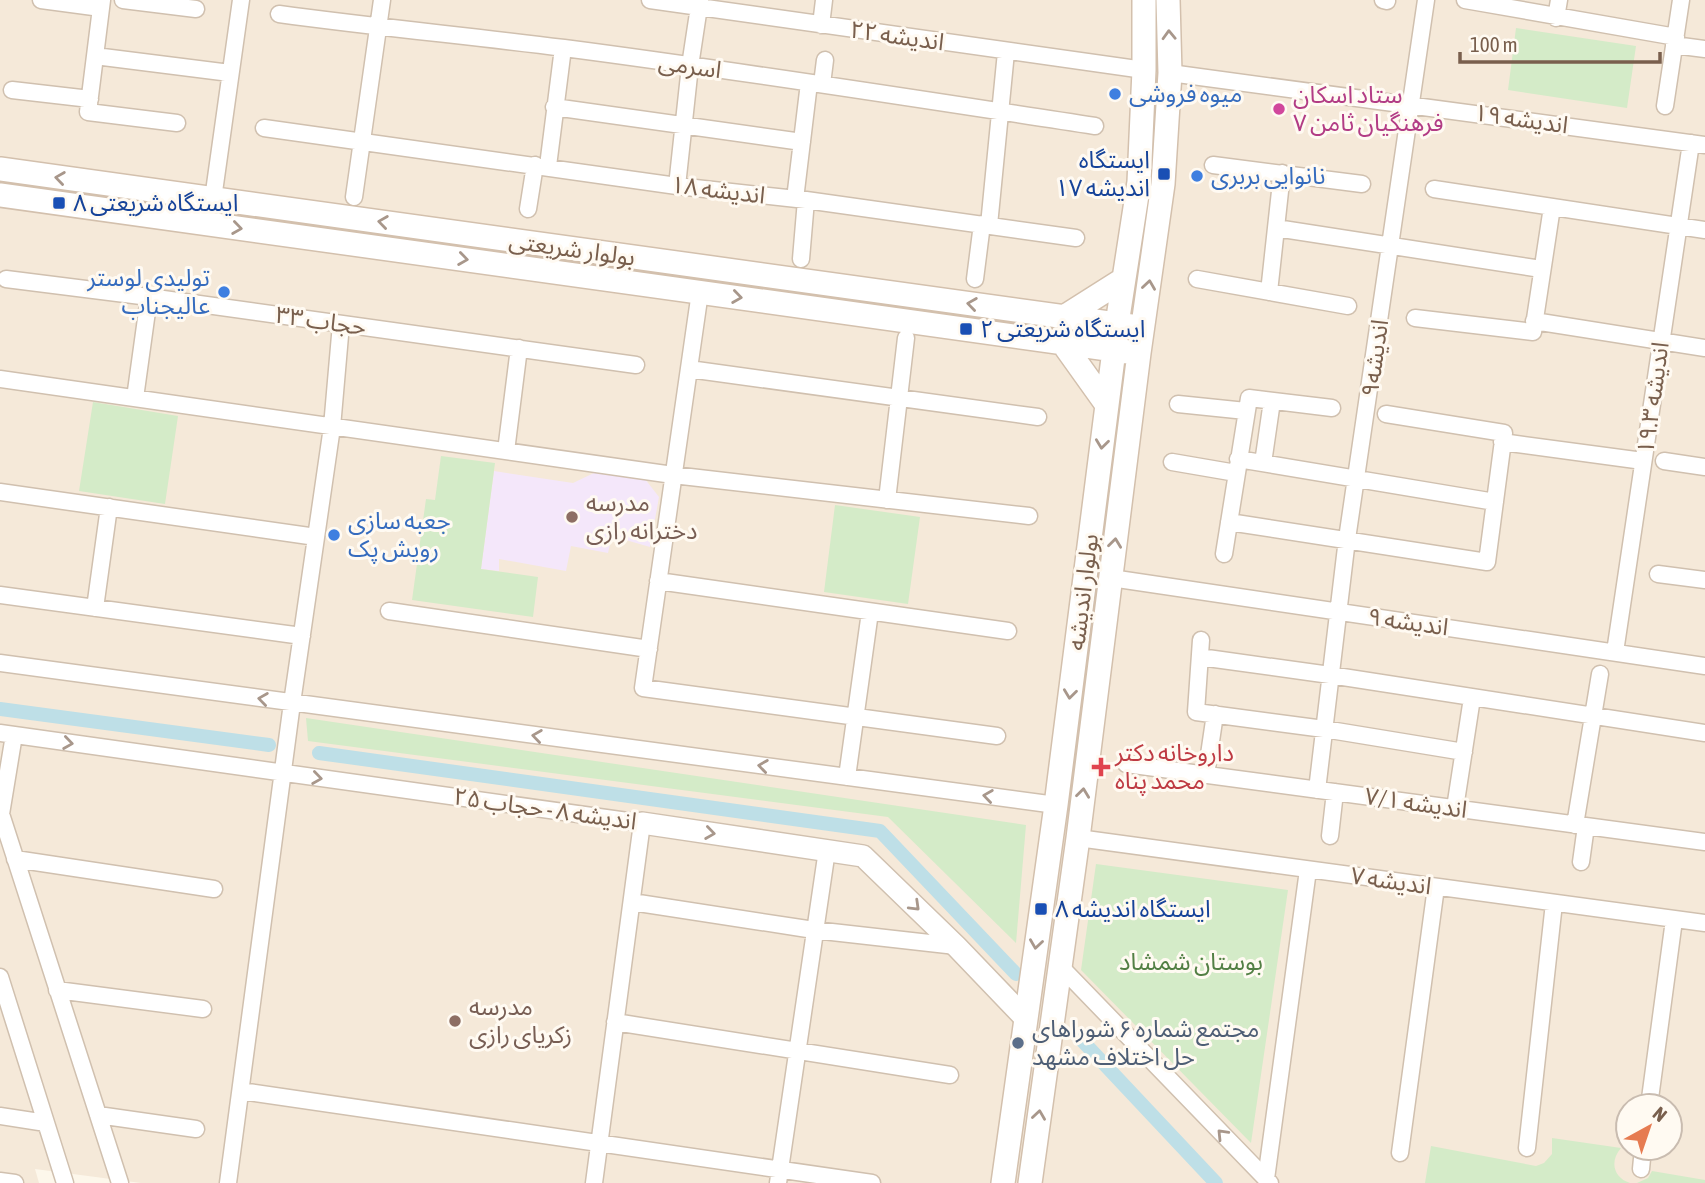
<svg xmlns="http://www.w3.org/2000/svg" width="1705" height="1183" font-family="'Asap Condensed','Noto Sans Arabic',sans-serif">
<style>
.residential{fill:#f5e9d9;fill-rule:evenodd}
.education{fill:#f4e7fa}
.green{fill:#d4ebc8}
.lines{fill:none;stroke-linecap:round;stroke-linejoin:round}
.canal{stroke:#bedfe7;stroke-width:14}
.minor-casing{stroke:#d0c0af;stroke-width:19}
.tertiary-casing{stroke:#d0c0af;stroke-width:24}
.secondary-casing{stroke:#d3c0ad;stroke-width:26}
.minor{stroke:#fff;stroke-width:16}
.tertiary{stroke:#fff;stroke-width:21}
.secondary{stroke:#fff;stroke-width:23}
.oneway{stroke:#a8978b}
.shop-dot{fill:#3f7fe0;stroke:#fffaf2;stroke-width:2.5}
.hotel-dot{fill:#d1479c;stroke:#fffaf2;stroke-width:2.5}
.transit-dot{fill:#1a4fb4;stroke:#fffaf2;stroke-width:2.5}
.education-dot{fill:#8d6e63;stroke:#fffaf2;stroke-width:2.5}
.health-dot{fill:#e0444e;stroke:#fffaf2;stroke-width:2.5}
.service-dot{fill:#5c6f8a;stroke:#fffaf2;stroke-width:2.5}
.labels{text-anchor:middle;stroke-width:6;stroke-linejoin:round;paint-order:stroke}
.street-label{font-size:24px;fill:#795f4d;stroke:#fffaf2}
.shop-label{font-size:24px;fill:#366cbe;stroke:#fffaf2;text-anchor:start}
.hotel-label{font-size:24px;fill:#b23c85;stroke:#fffaf2;text-anchor:start}
.transit-label{font-size:24px;fill:#164399;stroke:#fffaf2;text-anchor:start}
.education-label{font-size:24px;fill:#785e54;stroke:#fffaf2;text-anchor:start}
.health-label{font-size:24px;fill:#be3a42;stroke:#fffaf2;text-anchor:start}
.park-label{font-size:24px;fill:#527f44;stroke:#fffaf2}
.service-label{font-size:24px;fill:#4e5e75;stroke:#fffaf2;text-anchor:start}
</style>
<rect width="100%" height="100%" fill="#fdf7eb"/>
<path class="residential" d="M0 0H1705V1183H141L35 1169 39 1183H0ZM1628 1106H1670V1148H1628Z"/>
<path class="education" d="M494 471 573 483 596 472 645 479 659 497 650 547 612 536 608 553 571 546 566 571 499 559V571L481 569Z"/>
<path class="green" d="M1516 28 1636 46 1627 108 1508 90Z
M93 402 178 416 165 504 79 491Z
M441 456 495 463 481 569 538 577 533 617 412 600 426 499 435 500Z
M835 505 920 517 908 604 824 592Z
M306 718 1026 825 1016 943 888 817 308 741Z
M1096 864 1288 890 1251 1143 1081 970Z
M1552 1138 1621 1148C1609 1162 1614 1178 1630 1183H1425L1431 1146 1536 1166 1544 1163 1552 1154Z
M1652 1171 1705 1180V1183H1637L1648 1178Z"/>
<g class="lines">
<path class="canal" d="M0 709 269 745
M319 753 880 831 1016 974
M1075 1033 1216 1183"/>
<defs>
<path id="minor" d="M41 0 101 8
M102 0 88 112 177 123
M123 0 196 9
M650 0 1144 70
M1383 0 1387 1
M1465 0 1676 37
M279 14C374 27 469 36 564 48 741 71 918 99 1095 126
M1556 18 1559 0
M821 25 824 0
M1674 45 1705 49
M95 56 230 73
M1170 73 1705 145
M822 84 825 60
M12 90 90 99
M1665 106 1681 0
M554 107 802 142
M264 128 677 186 806 200 1076 238
M1213 165 1362 184
M548 166 563 48
M677 186 690 66 700 0
M1434 189 1705 230
M354 197 382 0
M213 199 241 0
M795 199 809 83
M528 209 535 165
M989 225 1006 52
M1276 228 1541 269
M801 259 806 200
M6 279 149 297 636 365
M975 279 982 224
M1197 279 1348 306
M700 292 643 688 997 736
M1269 292 1282 173
M1415 318 1533 332 1552 207
M1534 321 1705 348
M689 369 1038 417
M0 379 673 475 1029 516
M135 398 149 297
M1178 404 1246 411
M1502 442 1643 461
M506 451 519 348
M1238 459 1495 502
M1664 461 1705 467
M1172 462 1236 473
M1263 463 1272 401
M0 492 316 537
M887 500 906 338
M1229 522 1487 562 1504 433 1386 414
M1224 554 1249 398 1332 408
M1658 574 1705 580
M1111 578 1705 666
M658 581 1008 631
M0 595 302 636
M95 608 109 507
M389 611 649 649
M1201 640 1196 712 1324 729 1464 752
M1615 652 1691 143
M1200 657 1330 675 1705 733
M0 663 1056 805
M0 733 642 823 594 1183
M14 735 1 814 120 1183
M1126 764 1705 842
M1206 775 1215 714
M847 777 870 612
M1317 790 1347 539 1426 0
M1455 808 1472 698
M1575 825 1600 674
M1330 836 1335 792
M1078 838 1705 923
M15 859 214 889
M1581 862 1586 826
M632 902 814 930 956 946
M1059 965 1270 1183
M0 977 65 1183
M57 990 203 1009
M615 1022 950 1075
M241 1091 872 1183
M1649 1106 1674 920
M98 1115 196 1129
M0 1116 46 1123
M1527 1148 1554 903
M1400 1153 1436 887
M1641 1169 1643 1148
M1266 1179 1308 870
M0 1181 15 1183
M228 1183 292 703 332 427 341 324
M778 1183 827 850"/>
<path id="tertiary" d="M642 823 863 856 956 946 1025 1018"/>
<path id="secondary" d="M0 169 1131 326
M0 195 1129 352
M1064 317 1124 279
M1062 342 1107 405
M1003 1183 1056 805 1119 311 1139 182 1144 70V0
M1030 1183 1078 838 1139 353 1163 184 1170 73 1168 0"/>
</defs>
<use href="#minor" class="minor-casing"/>
<use href="#tertiary" class="tertiary-casing"/>
<use href="#secondary" class="secondary-casing"/>
<use href="#minor" class="minor"/>
<use href="#tertiary" class="tertiary"/>
<use href="#secondary" class="secondary"/>
</g>
<defs><path id="oneway-chevron" d="M-2-3.5L2.5 0L-2 3.5" fill="none" stroke-width="1.6" stroke-linecap="round" stroke-linejoin="round" transform="scale(1.75)"/></defs>
<g class="oneway">
<use href="#oneway-chevron" transform="translate(1169 35) rotate(-92)"/>
<use href="#oneway-chevron" transform="translate(60 178) rotate(-172)"/>
<use href="#oneway-chevron" transform="translate(383 222) rotate(-172)"/>
<use href="#oneway-chevron" transform="translate(237 228) rotate(8)"/>
<use href="#oneway-chevron" transform="translate(463 259) rotate(8)"/>
<use href="#oneway-chevron" transform="translate(1149 285) rotate(-82)"/>
<use href="#oneway-chevron" transform="translate(737 297) rotate(8)"/>
<use href="#oneway-chevron" transform="translate(972 304) rotate(-172)"/>
<use href="#oneway-chevron" transform="translate(1102 444) rotate(97)"/>
<use href="#oneway-chevron" transform="translate(1115 543) rotate(-83)"/>
<use href="#oneway-chevron" transform="translate(1070 694) rotate(97)"/>
<use href="#oneway-chevron" transform="translate(263 699) rotate(-172)"/>
<use href="#oneway-chevron" transform="translate(537 736) rotate(-172)"/>
<use href="#oneway-chevron" transform="translate(68 743) rotate(8)"/>
<use href="#oneway-chevron" transform="translate(763 766) rotate(-172)"/>
<use href="#oneway-chevron" transform="translate(317 778) rotate(8)"/>
<use href="#oneway-chevron" transform="translate(1083 793) rotate(-83)"/>
<use href="#oneway-chevron" transform="translate(988 796) rotate(-172)"/>
<use href="#oneway-chevron" transform="translate(710 833) rotate(8)"/>
<use href="#oneway-chevron" transform="translate(915 906) rotate(44)"/>
<use href="#oneway-chevron" transform="translate(1036 944) rotate(98)"/>
<use href="#oneway-chevron" transform="translate(1039 1115) rotate(-82)"/>
<use href="#oneway-chevron" transform="translate(1222 1134) rotate(-134)"/>
</g>
<g class="shop-dot">
<circle cx="1115" cy="94" r="7"/>
<circle cx="1197" cy="176" r="7"/>
<circle cx="224" cy="292" r="7"/>
<circle cx="334" cy="535" r="7"/>
</g>
<circle class="hotel-dot" cx="1279" cy="109" r="7"/>
<g class="transit-dot">
<rect x="1157" y="167" width="14" height="14" rx="3.5"/>
<rect x="52" y="196" width="14" height="14" rx="3.5"/>
<rect x="959" y="322" width="14" height="14" rx="3.5"/>
<rect x="1034" y="902" width="14" height="14" rx="3.5"/>
</g>
<g class="education-dot">
<circle cx="572" cy="517" r="7"/>
<circle cx="455" cy="1021" r="7"/>
</g>
<path class="health-dot" d="M1097.5 756.5h7v7h7v7h-7v7h-7v-7h-7v-7h7z"/>
<circle class="service-dot" cx="1018" cy="1043" r="7"/>
<g class="labels">
<g class="street-label">
<text transform="translate(897 36) rotate(8)" y="8">اندیشه ۲۲</text>
<text transform="translate(690 66) rotate(8)" y="8">اسرمی</text>
<text transform="translate(1521 119) rotate(8)" y="8">اندیشه ۱۹</text>
<text transform="translate(718 190) rotate(7)" y="8">اندیشه ۱۸</text>
<text transform="translate(572 249) rotate(8)" y="8">بولوار شریعتی</text>
<text transform="translate(321 321) rotate(8)" y="8">حجاب ۳۳</text>
<text transform="translate(1375 358) rotate(-82)" y="8">اندیشه۹</text>
<text transform="translate(1653 398) rotate(-82)" y="8">اندیشه ۱۹.۳</text>
<text transform="translate(1083 592) rotate(-83)" y="8">بولوار اندیشه</text>
<text transform="translate(1408 622) rotate(8)" y="8">اندیشه ۹</text>
<text transform="translate(1416 803) rotate(8)" y="8">اندیشه ۷/۱</text>
<text transform="translate(545 809) rotate(8)" y="8">اندیشه ۸ - حجاب ۲۵</text>
<text transform="translate(1391 881) rotate(8)" y="8">اندیشه ۷</text>
</g>
<g class="shop-label">
<text x="1129" y="102">میوه فروشی</text>
<text x="1211" y="184">نانوایی بربری</text>
<text x="210" y="286" text-anchor="end">تولیدی لوستر<tspan x="210" dy="28">عالیجناب</tspan></text>
<text x="348" y="529">جعبه سازی<tspan x="348" dy="28">رویش پک</tspan></text>
</g>
<g class="hotel-label">
<text x="1293" y="103">ستاد اسکان<tspan x="1293" dy="28">فرهنگیان ثامن ۷</tspan></text>
</g>
<g class="transit-label">
<text x="1150" y="168" text-anchor="end">ایستگاه<tspan x="1150" dy="28">اندیشه ۱۷</tspan></text>
<text x="73" y="211">ایستگاه شریعتی ۸</text>
<text x="980" y="337">ایستگاه شریعتی ۲</text>
<text x="1055" y="917">ایستگاه اندیشه ۸</text>
</g>
<g class="education-label">
<text x="586" y="511">مدرسه<tspan x="586" dy="28">دخترانه رازی</tspan></text>
<text x="469" y="1015">مدرسه<tspan x="469" dy="28">زکریای رازی</tspan></text>
</g>
<g class="health-label">
<text x="1115" y="761">داروخانه دکتر<tspan x="1115" dy="28">محمد پناه</tspan></text>
</g>
<g class="park-label">
<text x="1191" y="970">بوستان شمشاد</text>
</g>
<g class="service-label">
<text x="1032" y="1037">مجتمع شماره ۶ شوراهای<tspan x="1032" dy="28">حل اختلاف مشهد</tspan></text>
</g>
</g>
<g transform="translate(1649 1127) rotate(40)"><circle r="33" fill="#fffaf2" stroke="#c9bcb0" stroke-width="2"/>
<path d="M0-5L12 26L0 18L-12 26Z" fill="#e67b51"/>
<text y="-10" font-size="19" font-weight="bold" text-anchor="middle" fill="#795f4d">N</text>
</g>
<path d="M1460 52v10h200v-10" fill="none" stroke="#795f4d" stroke-width="3.5"/>
<text x="1470" y="52" font-size="21" fill="#795f4d" stroke="#fffaf2" stroke-width="5" paint-order="stroke">100 m</text>
</svg>
